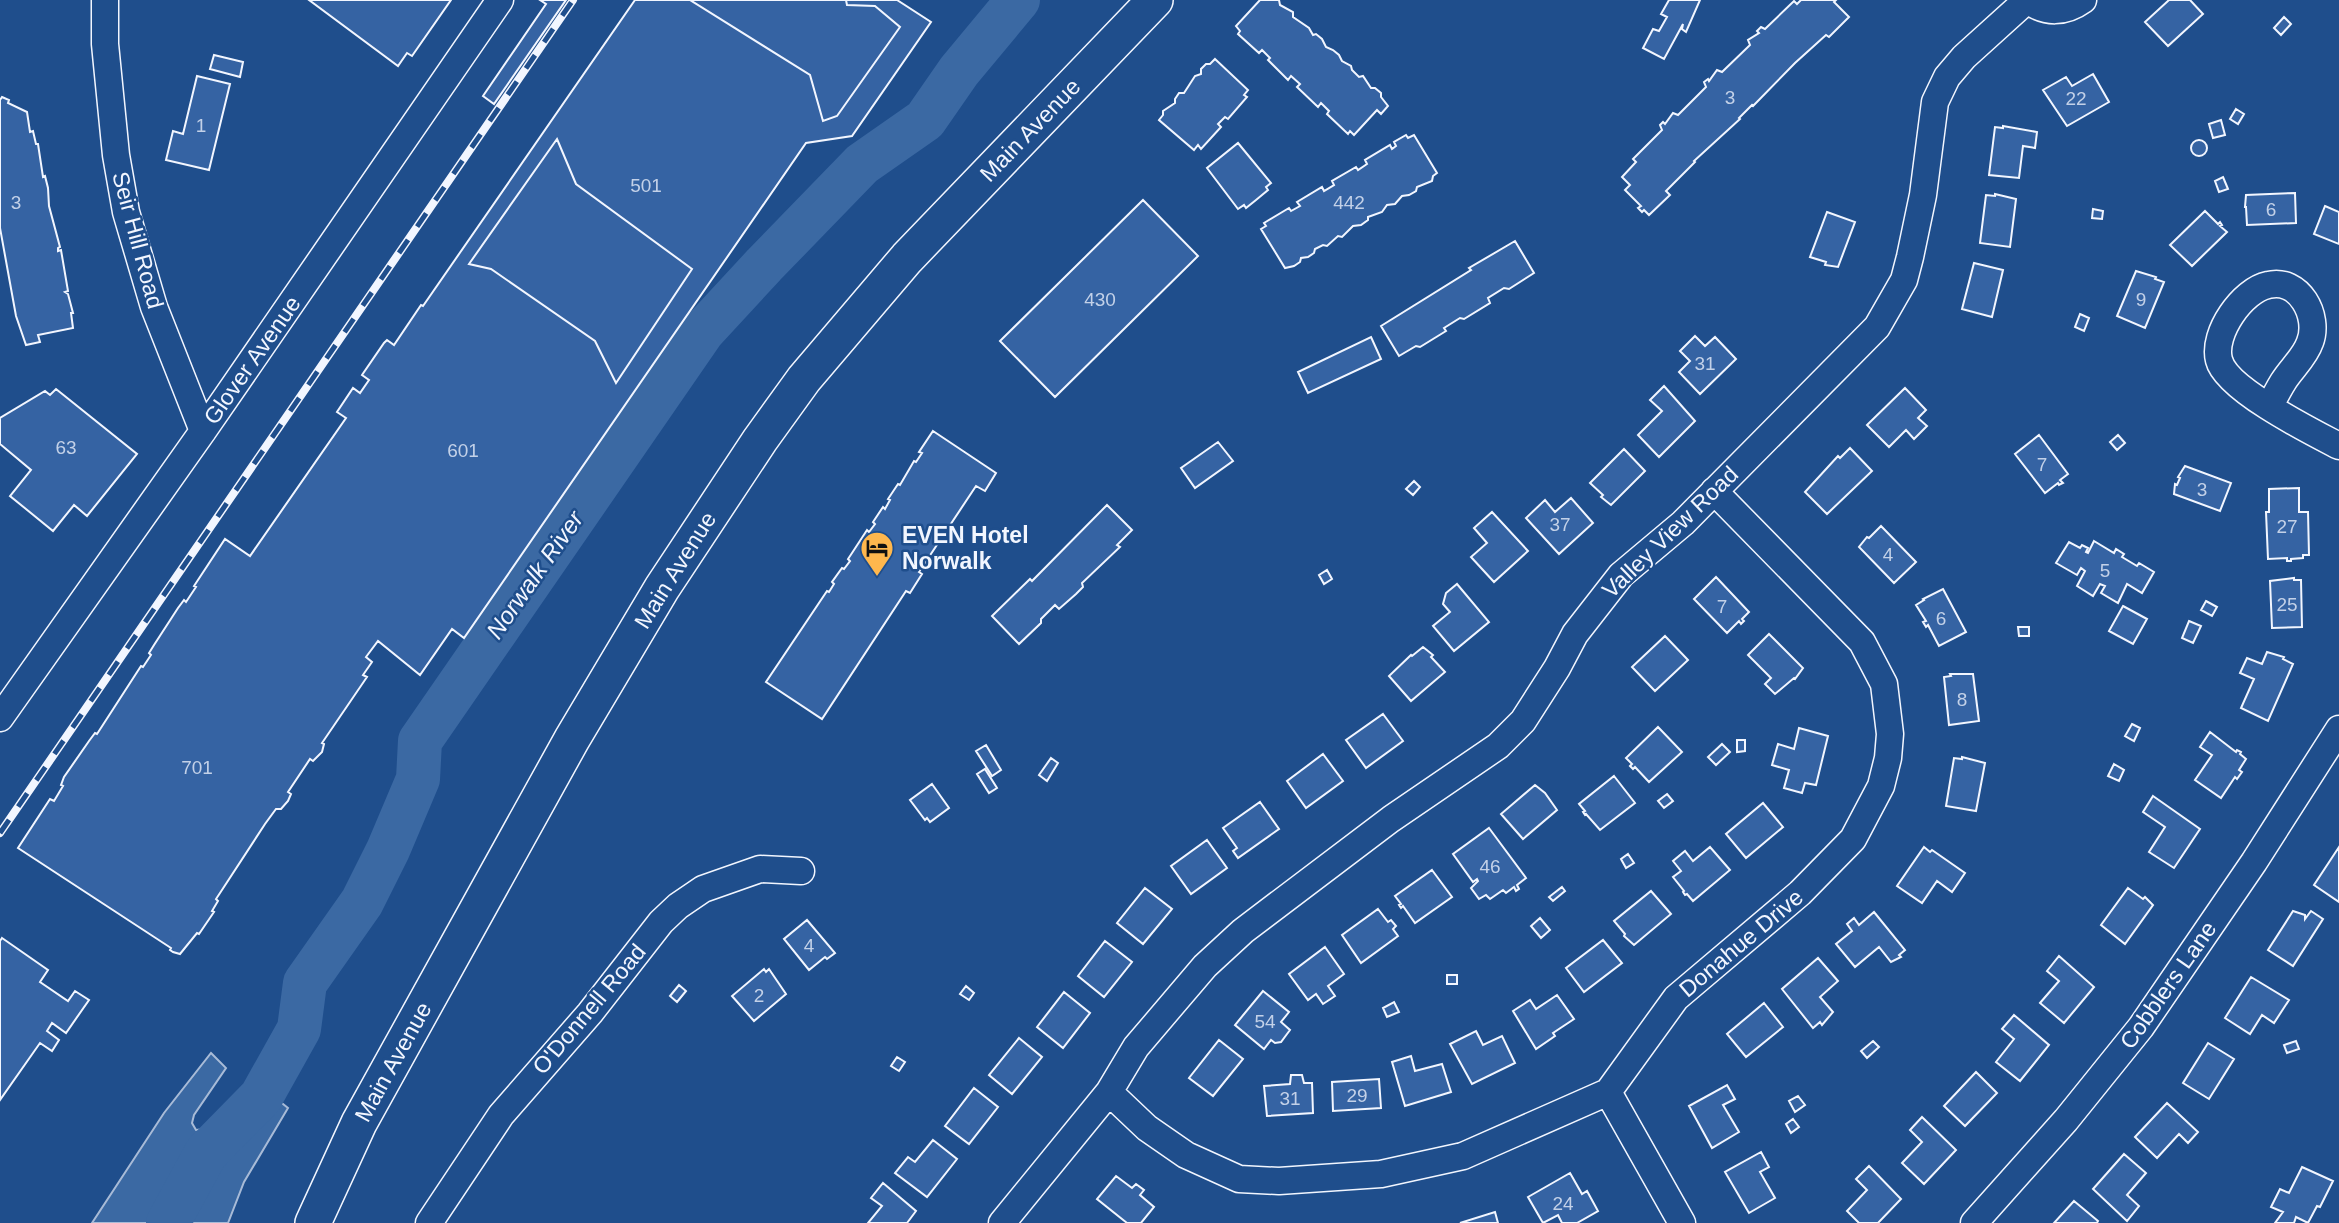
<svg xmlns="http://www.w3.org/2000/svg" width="2339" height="1223" font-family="Arial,sans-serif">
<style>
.water{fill:#3b69a3;stroke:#a8bbd7;stroke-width:2}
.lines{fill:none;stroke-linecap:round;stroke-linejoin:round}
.river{stroke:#3b69a3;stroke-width:44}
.building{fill:#3563a3;stroke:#f2f6ff;stroke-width:2}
.minor-casing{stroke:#f2f6ff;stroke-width:29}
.major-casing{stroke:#f2f6ff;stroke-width:38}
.minor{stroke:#1f4e8c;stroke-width:26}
.major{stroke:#1f4e8c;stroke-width:35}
.rail-casing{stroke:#f2f6ff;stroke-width:8}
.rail{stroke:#1f4e8c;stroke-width:5;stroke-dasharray:16;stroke-linecap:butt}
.labels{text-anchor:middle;stroke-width:5;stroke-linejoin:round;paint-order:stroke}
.number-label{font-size:19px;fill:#c3d1e8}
.street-label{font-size:23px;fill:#f2f6ff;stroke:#1f4e8c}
.poi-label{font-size:23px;font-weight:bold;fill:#f2f6ff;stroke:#1f4e8c;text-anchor:start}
.water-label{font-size:24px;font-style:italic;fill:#f2f6ff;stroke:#1f4e8c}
</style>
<rect width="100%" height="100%" fill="#1f4e8c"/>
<path class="water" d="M211 1053 226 1068 194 1115 192 1123 196 1130 204 1129 258 1084 288 1108 244 1182 228 1223H92L164 1113Z"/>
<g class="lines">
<path class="river" d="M168 1223 206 1153 261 1097 299 1029 305 983 362 902 388 850 418 779 420 741 703 331 764 265 862 164 925 120 959 71 1018 0"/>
</g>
<path class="building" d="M309 0H451L412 56 407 53 398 66Z
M540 0H566L494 104 483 96 546 4Z
M635 0H897L931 22 852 136 806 143 464 638 452 629 420 675 378 641 366 657 372 662 363 675 367 677 322 743 324 744 322 752 313 761 310 759 288 792 291 794 288 801 281 809H276L265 824 220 893 216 899 218 901 212 911 214 912 199 934 197 933 180 954 173 952 170 950 171 948 18 848 50 799 54 801 63 786 61 785 64 777 89 741 95 733 97 734 141 666 143 667 151 655 149 653 154 645 178 608 184 600 186 602 196 587 194 586 225 539 250 556 346 418 337 412 353 388 360 393 369 380 362 375 384 343 387 340 394 345 421 305 423 306Z
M690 0H846L847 5 875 6 900 27 837 116 823 121 810 75Z
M1260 0H1279L1280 5 1293 12V17L1309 28 1313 35 1316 34 1322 39 1326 47 1333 50 1339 55 1342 61 1351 66 1352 70 1359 77 1363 76 1371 88H1375L1381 93V97L1388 106 1381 114 1377 110 1354 135 1350 131 1348 134 1327 114 1329 111 1321 103 1318 107 1297 87 1300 84 1291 76 1288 80 1268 60 1270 58 1262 50 1259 53 1238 34 1240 31 1236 26Z
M1669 0H1700L1686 32 1682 29 1683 24 1664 59 1643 48 1653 29 1659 31 1667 17 1661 14Z
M1801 0H1836L1834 2 1849 17 1829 37 1826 35 1795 63 1753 106 1752 105 1739 118 1740 119 1694 161 1695 162 1666 191 1670 195 1649 215 1644 210 1642 212 1638 208 1641 206 1625 190 1630 185 1622 177 1636 162 1633 159 1662 130 1660 125 1663 122 1665 124 1673 113 1678 115 1706 87 1704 82 1708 79 1709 81 1717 70 1722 72 1750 45 1748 40 1759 33 1757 31 1761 27 1765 29 1794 1 1797 4Z
M2169 0H2190L2203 14 2168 46 2145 22Z
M2284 17 2291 24 2281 35 2274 28Z
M214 55 243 62 240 77 210 69Z
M1215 59 1248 90 1244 95 1247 97 1228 119 1225 117 1218 124 1221 127 1201 149 1198 145 1194 150 1159 120 1163 115V111L1175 103V99L1179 93H1184L1195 76 1201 74V69L1206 64H1210Z
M2093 74 2109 102 2067 126 2043 90 2066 77 2072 86Z
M197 76 230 84 209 170 166 160 173 131 183 134Z
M2 97 9 100 8 103 27 112 30 132 33 131 36 144H38L43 177 45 176 48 188 49 206 60 247 58 248V251L61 250 68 291 65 292 68 294 73 313H71L73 328 38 335 40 342 26 345 16 316 0 228V100Z
M2236 109 2244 114 2238 124 2230 119Z
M2221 120 2225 135 2213 138 2209 124Z
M2003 126 2037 132 2035 148 2023 146 2019 178 1989 175 1995 127 2003 128Z
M1406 135 1408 138 1414 135 1437 173 1433 176 1432 181 1417 187 1416 191 1409 195 1402 196 1395 204 1387 205 1382 212 1368 217V220L1361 225 1353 226 1342 237 1338 236 1327 246 1323 245 1315 249 1314 253 1308 257 1301 258 1300 262 1294 266 1285 268 1261 229 1266 226 1264 223 1289 208 1291 211 1300 206 1297 202 1322 187 1324 191 1334 185 1332 181 1356 167 1358 170 1367 164 1365 160 1390 145 1392 149 1396 146 1394 142Z
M557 139 576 184 692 269 616 383 595 341 491 269 469 264Z
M2191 148a8 8 0 1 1 16 0a8 8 0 1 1-16 0Z
M1238 143 1271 183 1266 187 1268 190 1256 200 1246 208 1244 205 1238 209 1207 168Z
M2223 177 2228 189 2219 192 2215 181Z
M2295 193 2296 223 2247 225 2246 207H2245L2246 195Z
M1995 194 2016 199 2010 247 1980 243 1986 195 1995 196Z
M1143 200 1198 256 1055 397 1000 341Z
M2325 206 2339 212V244L2314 234Z
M2093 209 2103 211 2102 219 2092 218Z
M2205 211 2218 224 2220 222 2222 225 2220 226 2227 232 2192 266 2170 245Z
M1827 212 1855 222 1838 267 1825 265 1826 262 1810 257Z
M1515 241 1534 273 1509 289 1504 288 1488 298 1490 303 1464 319 1460 318 1444 328 1446 331 1420 347 1416 346 1399 356 1381 326 1471 270 1469 268Z
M1974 263 2003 270 1992 317 1962 309Z
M2136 271 2156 277 2155 279 2164 282 2145 328 2117 316Z
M2080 314 2089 318 2084 331 2075 327Z
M1695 336 1705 346 1715 337 1736 359 1700 394 1679 372 1690 361 1680 351Z
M1371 337 1381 359 1308 393 1298 372Z
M1664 386 1695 421 1659 457 1638 435 1662 411 1650 400Z
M1905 388 1926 410 1918 418 1927 426 1914 439 1906 430 1889 447 1867 425Z
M56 389 137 454 87 516 74 505 53 531 10 496 31 470 0 444V418L45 391 50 395Z
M933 431 996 473 985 491 976 486 919 572 922 574 910 593 906 591 822 719 766 682 827 591 829 592 834 584 832 582 842 568 844 569 850 561 848 559 852 553 867 530 869 532 875 524 873 522 883 507 885 509 890 500 888 499 898 484 900 485 914 461 916 462 922 453 919 452Z
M2039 435 2068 474 2060 480 2063 483 2059 485 2058 483 2045 493 2015 454Z
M2118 435 2125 443 2117 450 2110 442Z
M1218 442 1233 461 1195 488 1181 468Z
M1850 448 1872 471 1827 514 1805 492 1838 456 1840 458Z
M1624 449 1645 471 1611 505 1601 497 1603 495 1590 483Z
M2185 466 2231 483 2220 511 2174 494 2175 484 2177 485 2180 478 2178 477Z
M1414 481 1420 487 1413 495 1406 489Z
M2299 488V512H2308L2309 555H2303V558L2291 559V561H2287V558L2268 559 2266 512H2269V489Z
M1571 498 1593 523 1559 554 1526 518 1545 500 1555 512Z
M1107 505 1132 530 1117 545 1120 547 1082 583 1083 587 1076 594 1059 609 1055 605 1041 619V623L1019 644 992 616 1030 579 1032 581Z
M1492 512 1528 551 1494 582 1471 557 1487 543 1474 528Z
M1881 526 1916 562 1894 583 1859 547 1867 537 1869 538Z
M2094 541 2114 553 2116 549 2124 554 2122 557 2137 566 2139 563 2154 572 2142 593 2127 584 2118 603 2101 593 2105 586 2100 584 2093 596 2077 586 2085 571 2081 568 2077 575 2056 563 2069 542 2080 548 2082 545 2088 548 2086 552 2088 553Z
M1327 570 1332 579 1324 584 1319 575Z
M1716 577 1749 612 1742 619 1744 621 1741 624 1739 621 1727 633 1694 599Z
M2294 578V580H2301L2302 627 2272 628 2270 581Z
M1457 584 1489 622 1454 651 1433 626 1450 612 1443 604 1446 593Z
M1943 589 1966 632 1939 646 1928 625 1926 627 1923 622 1926 621 1916 605 1924 600 1923 599Z
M2206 601 2217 607 2212 616 2201 610Z
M2123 606 2147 619 2133 644 2109 631Z
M2189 621 2201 626 2193 643 2182 638Z
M2018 627H2029V636H2019Z
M1769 634 1803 668 1795 679 1794 678 1775 694 1765 684 1771 678 1748 655Z
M1665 636 1688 660 1655 691 1632 667Z
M1423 647 1433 655 1431 657 1445 672 1411 701 1389 676 1411 655 1412 656Z
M2267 652 2284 657 2283 659 2293 664 2268 721 2241 708 2254 679 2240 673 2247 658 2262 664Z
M1950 674H1973L1979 721 1949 725 1944 677 1951 676Z
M1383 714 1403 741 1366 768 1346 740Z
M2132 724 2140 728 2134 741 2125 736Z
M1658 727 1682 752 1649 782 1635 767 1633 769 1630 766 1632 764 1626 758Z
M1799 728 1828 736 1816 785 1805 783 1802 793 1784 788 1789 770 1772 765 1778 744 1794 749Z
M2210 732 2236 752 2237 750 2241 752 2240 754 2246 759 2239 770 2242 772 2237 779 2235 777 2221 798 2195 780 2212 755 2200 747Z
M1737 740H1745V751L1737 752Z
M1722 744 1730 752 1716 765 1708 757Z
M986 745 1001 770 992 776 976 751Z
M1323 754 1343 781 1306 808 1287 781Z
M1962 757 1985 763 1976 811 1946 806 1954 758 1962 759Z
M1051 758 1058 763 1047 781 1039 775Z
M2114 764 2124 770 2119 781 2108 776Z
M985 769 997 788 989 793 977 774Z
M1614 776 1635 803 1600 830 1586 814 1585 815 1583 812 1585 811 1579 804Z
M932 784 949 808 930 822 927 818 925 820 910 800Z
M1535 785 1545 793 1557 810 1523 839 1501 814Z
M1667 794 1673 801 1664 808 1658 801Z
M2153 796 2200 829 2174 868 2149 852 2165 827 2143 812Z
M1260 802 1279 829 1238 858 1233 851 1237 848 1223 828Z
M1763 803 1783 827 1746 858 1726 834Z
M1489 828 1526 878 1517 885 1519 889 1516 891 1514 887 1506 893 1503 890 1490 899 1486 895 1479 899 1471 888 1478 881 1477 879 1473 882 1453 854Z
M1207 840 1227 868 1191 894 1171 866Z
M1710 847 1730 870 1693 901 1687 894 1685 895 1683 892 1684 891 1673 877 1681 871 1673 861 1685 851 1693 861Z
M1924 847 1930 852 1932 850 1965 873 1952 892 1937 881 1922 903 1897 886Z
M2339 847V902L2314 885Z
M1628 854 1634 863 1626 868 1621 859Z
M1432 870 1452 897 1415 923 1403 906 1401 908 1399 905 1401 904 1395 896Z
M1562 887 1565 891 1553 901 1549 897Z
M1145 888 1172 909 1143 944 1117 923Z
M2128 888 2143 899 2145 897 2153 905 2125 944 2101 925Z
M1651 891 1671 914 1634 945 1624 936 1625 934 1614 921Z
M1378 909 1388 922 1391 920 1396 926 1393 929 1398 936 1361 963 1342 935Z
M2293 911 2305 915V919L2311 911 2323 919 2293 966 2268 950Z
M1874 912 1905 950 1899 955 1901 957 1891 962 1879 947 1855 967 1836 944 1852 931 1847 924 1854 918 1859 925Z
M1540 918 1550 930 1541 938 1531 926Z
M807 920 835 953 827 959 825 957 809 970 784 939Z
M2 938 48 970 40 982 68 1001 75 991 89 1000 66 1033 52 1023 47 1031 59 1040 52 1051 40 1043 0 1100V941Z
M1603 940 1622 963 1584 992 1566 968Z
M1105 941 1132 962 1104 997 1078 976Z
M1325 947 1344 974 1328 986 1335 996 1323 1004 1316 994 1308 1000 1289 974Z
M2059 956 2094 987 2064 1023 2040 1003 2059 981 2047 971Z
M1818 958 1838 981 1820 997 1833 1012 1822 1025 1820 1022 1813 1028 1782 989Z
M764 969 766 972 769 969 786 994 754 1021 732 996Z
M1447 975H1457V984H1447Z
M2251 977 2289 1000 2274 1023 2262 1015 2250 1034 2225 1018Z
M679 985 686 991 677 1002 670 996Z
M966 986 974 993 969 1000 960 994Z
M1263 991 1289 1012 1281 1022 1290 1030 1281 1042 1275 1043 1271 1040 1264 1049 1235 1025Z
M1064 992 1090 1013 1063 1048 1037 1027Z
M1557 995 1574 1019 1553 1033 1555 1036 1536 1049 1513 1011 1530 1000 1536 1009Z
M1394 1002 1399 1012 1387 1017 1383 1008Z
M1764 1003 1783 1027 1746 1057 1727 1034Z
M2014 1015 2049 1045 2020 1081 1996 1062 2014 1039 2002 1029Z
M1476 1031 1483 1045 1502 1036 1515 1063 1472 1084 1450 1044Z
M1019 1038 1042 1057 1012 1094 989 1075Z
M1219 1040 1243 1059 1213 1096 1189 1078Z
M1873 1041 1879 1047 1867 1058 1861 1051Z
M2296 1041 2299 1049 2287 1053 2284 1045Z
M2208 1043 2234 1059 2209 1099 2183 1083Z
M1411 1056 1415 1071 1442 1064 1451 1092 1405 1106 1392 1062Z
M897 1057 905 1062 899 1071 891 1066Z
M1976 1072 1997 1093 1965 1126 1944 1106Z
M1291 1075H1302L1304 1083H1312L1313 1113 1267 1116 1264 1086 1290 1084Z
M1379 1079 1381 1108 1333 1111 1332 1082Z
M1727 1085 1735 1099 1723 1105 1739 1132 1712 1148 1689 1106Z
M974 1088 998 1107 969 1144 945 1126Z
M1798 1096 1805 1105 1795 1112 1789 1101Z
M2167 1103 2198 1132 2188 1143 2179 1134 2157 1158 2135 1137Z
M1922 1117 1956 1150 1924 1184 1902 1163 1922 1142 1910 1130Z
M1793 1119 1799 1127 1791 1133 1786 1124Z
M933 1140 957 1159 927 1197 895 1173 908 1157 915 1162Z
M1761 1152 1769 1167 1760 1172 1775 1198 1749 1213 1725 1172Z
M2124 1154 2146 1173 2127 1195 2139 1206 2127 1221 2093 1189Z
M1869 1166 1901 1199 1878 1223H1859L1847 1211 1867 1190 1856 1179Z
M2302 1167 2333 1181 2320 1207 2317 1206 2308 1223 2296 1217 2294 1223H2275L2283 1212 2271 1207 2280 1189 2289 1193Z
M1570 1173 1582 1194 1587 1191 1598 1211 1577 1223H1562L1558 1215 1543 1223 1528 1197Z
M1116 1176 1132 1188 1136 1184 1144 1190 1140 1195 1154 1207 1141 1223H1127L1097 1199Z
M883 1183 916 1211 907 1223H868L882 1206 871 1198Z
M2074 1201 2098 1221 2097 1223H2054Z
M1495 1212 1498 1223H1460Z"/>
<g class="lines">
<defs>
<path id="minor" d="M105 0V44L116 155 126 212 154 307 203 431
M2027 0C2046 14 2065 13 2083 0
M2270 406C2274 398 2278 390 2283 382 2291 369 2305 357 2310 342 2320 316 2299 277 2268 285 2243 290 2212 333 2219 360 2226 389 2312 432 2339 446
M0 718 203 431 500 0
M1109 1092 1147 1128 1186 1155 1239 1179 1279 1181 1381 1174 1463 1156 1608 1092 1676 998 1800 893 1853 839 1881 786 1888 758 1890 734 1884 684 1862 642 1714 491
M1608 1092 1682 1223
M429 1223 501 1115 590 1013 661 922 678 906 703 889 760 869 801 871
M1002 1223 1109 1092 1136 1047 1205 966 1243 931 1391 819 1498 746 1523 721 1557 668 1575 634 1621 575 1683 523 1877 327 1904 280 1910 257 1923 195 1935 102 1947 77 1964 57 2027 0
M1974 1223 2066 1120 2141 1027 2254 862 2339 729"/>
<path id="major" d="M313 1223 359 1123 572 739 662 588 760 440 804 379 907 258 1155 0"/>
</defs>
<use href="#minor" class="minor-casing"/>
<use href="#major" class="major-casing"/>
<use href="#minor" class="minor"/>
<use href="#major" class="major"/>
<defs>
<path id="rail" d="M0 833 573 0"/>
</defs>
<use href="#rail" class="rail-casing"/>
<use href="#rail" class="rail"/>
</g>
<defs>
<symbol id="hotel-pin" viewBox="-11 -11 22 30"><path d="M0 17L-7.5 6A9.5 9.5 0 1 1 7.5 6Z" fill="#ffb74d" stroke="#1f4e8c"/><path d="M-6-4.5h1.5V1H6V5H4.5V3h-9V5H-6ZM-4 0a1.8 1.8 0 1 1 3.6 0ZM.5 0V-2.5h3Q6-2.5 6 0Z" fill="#111"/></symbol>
</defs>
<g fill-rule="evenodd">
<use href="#hotel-pin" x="858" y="529" width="38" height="52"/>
</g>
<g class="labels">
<g class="number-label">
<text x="1730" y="104">3</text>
<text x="2076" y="105">22</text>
<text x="201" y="132">1</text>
<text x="646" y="192">501</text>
<text x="16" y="209">3</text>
<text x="1349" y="209">442</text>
<text x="2271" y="216">6</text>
<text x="1100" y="306">430</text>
<text x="2141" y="306">9</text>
<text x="1705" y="370">31</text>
<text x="66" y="454">63</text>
<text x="463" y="457">601</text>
<text x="2042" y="471">7</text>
<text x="2202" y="496">3</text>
<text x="1560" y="531">37</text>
<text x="2287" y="533">27</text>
<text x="1888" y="561">4</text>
<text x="2105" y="577">5</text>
<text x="2287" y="611">25</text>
<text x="1722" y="613">7</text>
<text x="1941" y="625">6</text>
<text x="1962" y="706">8</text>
<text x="197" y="774">701</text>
<text x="1490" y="873">46</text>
<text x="809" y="952">4</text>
<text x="759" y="1002">2</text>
<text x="1265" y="1028">54</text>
<text x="1357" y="1102">29</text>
<text x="1290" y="1105">31</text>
<text x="1563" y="1210">24</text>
</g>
<g class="street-label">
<text transform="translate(1030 130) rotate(-46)" y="8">Main Avenue</text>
<text transform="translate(138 240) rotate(75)" y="8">Seir Hill Road</text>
<text transform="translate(252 360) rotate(-55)" y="8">Glover Avenue</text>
<text transform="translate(1670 532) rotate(-44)" y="8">Valley View Road</text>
<text transform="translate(675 570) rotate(-58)" y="8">Main Avenue</text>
<text transform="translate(1741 943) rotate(-40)" y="8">Donahue Drive</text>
<text transform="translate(2168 985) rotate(-55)" y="8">Cobblers Lane</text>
<text transform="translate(589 1009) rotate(-50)" y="8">O'Donnell Road</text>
<text transform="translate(393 1062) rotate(-61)" y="8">Main Avenue</text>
</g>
<g class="poi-label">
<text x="902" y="543">EVEN Hotel<tspan x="902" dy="26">Norwalk</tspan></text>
</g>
<g class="water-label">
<text transform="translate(535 575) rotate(-55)" y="8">Norwalk River</text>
</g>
</g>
</svg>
